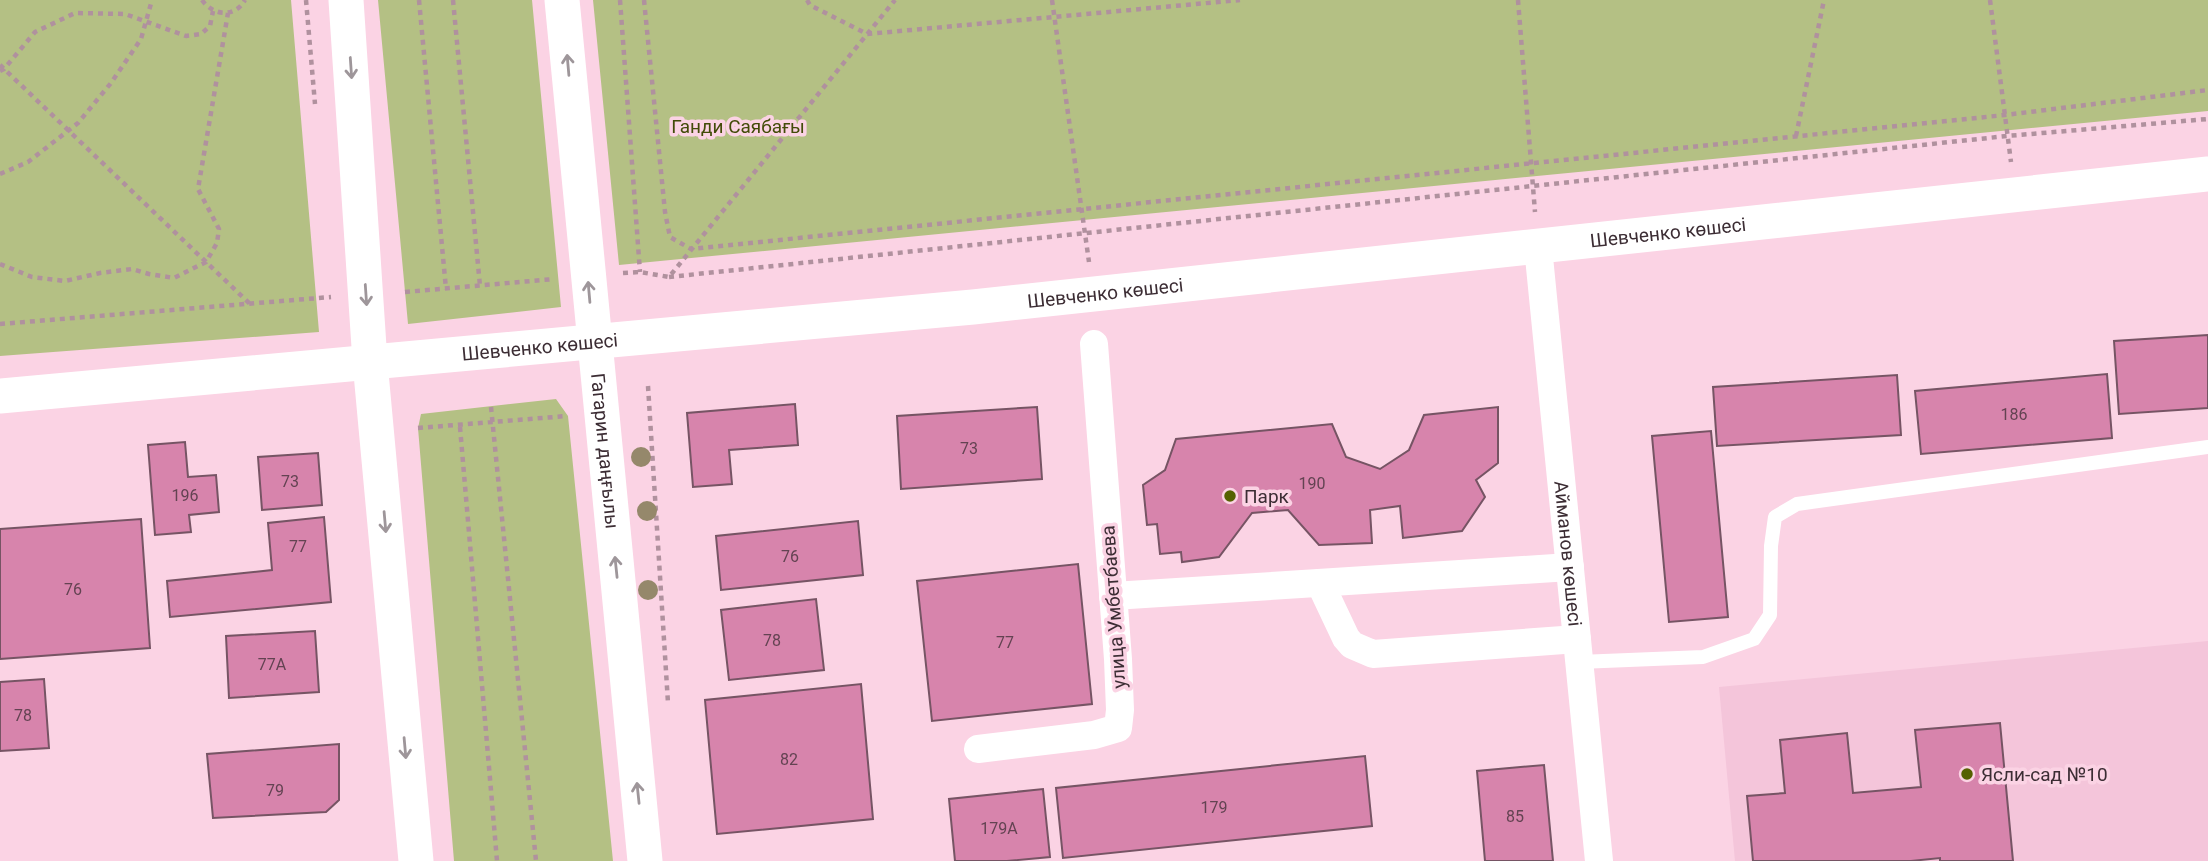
<svg xmlns="http://www.w3.org/2000/svg" width="2208" height="861" font-family="Roboto,sans-serif">
<style>
.built{fill:#f4c5da}
.green{fill:#b4c084}
.building{fill:#d784ac;stroke:#765464;stroke-width:2}
.lines{fill:none;stroke-linecap:round;stroke-linejoin:round}
.path{stroke:#b0919e;stroke-width:4.5;stroke-dasharray:5 5;stroke-linecap:butt}
.service{stroke:#fff;stroke-width:14}
.minor{stroke:#fff;stroke-width:28}
.tertiary{stroke:#fff;stroke-width:35}
.tree{fill:#95886b}
.oneway{stroke:#9e969a}
.poi-dot{fill:#556101;stroke:#fbd3e4;stroke-width:2.5}
.labels{text-anchor:middle;stroke-width:7;stroke-linejoin:round;paint-order:stroke}
.number-label{font-size:16px;fill:#634352}
.park-label{font-size:19px;fill:#424b08;stroke:#fbd3e4}
.street-label{font-size:19px;fill:#3c2d34;stroke:#fbd3e4}
.poi-label{font-size:19px;fill:#3c2d34;stroke:#fbd3e4;text-anchor:start}
</style>
<rect width="100%" height="100%" fill="#fbd3e4"/>
<path class="built" d="M2208 641V861H1735L1719 687Z"/>
<path class="green" d="M0 0H291L319 332 0 356Z
M378 0H532L561 307 408 324Z
M593 0H2208V111L619 265Z
M556 399 568 416 613 861H454L418 428 421 414Z"/>
<path class="building" d="M2208 335V408L2119 414 2114 341Z
M2107 374 2112 438 1921 454 1915 391Z
M1897 375 1901 435 1717 446 1713 387Z
M795 404 798 445 729 450 732 484 693 487 687 413Z
M1037 407 1042 479 901 489 897 416Z
M1498 407V463L1476 480 1485 497 1462 531 1403 538 1400 506 1370 510 1372 543 1319 545 1288 510 1252 513 1219 557 1182 562 1181 552 1160 554 1157 524 1147 525 1143 485 1165 470 1176 439 1332 424 1346 457 1380 469 1409 450 1424 415Z
M1711 431 1728 617 1669 622 1652 436Z
M185 442 188 477 216 475 219 512 189 515 191 532 155 535 148 445Z
M318 453 322 505 262 510 258 457Z
M324 517 331 602 170 617 167 581 272 570 268 523Z
M141 519 150 648 0 659V529Z
M858 521 863 575 721 590 716 536Z
M1078 564 1092 704 932 721 917 581Z
M816 599 824 670 729 680 721 610Z
M315 631 319 692 229 698 226 636Z
M44 679 49 748 0 751V682Z
M861 684 873 819 717 834 705 700Z
M2000 723 2013 861H1940V858L1911 861H1753L1747 796 1785 793 1780 740 1847 733 1853 793 1921 787 1915 730Z
M339 744V800L326 812 213 818 207 754Z
M1365 756 1372 826 1063 858 1056 788Z
M1544 765 1553 861H1485L1477 771Z
M1043 789 1050 857 1007 861H955L949 799Z"/>
<g class="lines">
<path class="path" d="M202 0C213 16 235 18 245 0
M306 0 315 104
M419 0 446 289
M453 0 480 286
M620 0 640 272
M644 0 665 212 670 237 691 249 2005 115 2208 90
M807 0 810 5 867 34 1240 0
M1052 0 1089 262
M1518 0 1535 212
M1990 0 2011 162
M0 65 250 304
M0 71 4 69 35 32 75 13 125 14 186 36 201 34 210 26 213 11
M1796 136 1824 0
M0 174 28 162 78 123 111 83 141 39 152 0
M0 264 32 277 65 281 100 273 132 269 149 274 174 278 206 262 217 243 219 229 198 189 228 13
M623 273 640 272 669 277 895 0
M669 277 2007 136 2208 119
M405 292 554 279
M0 324 331 297
M648 386 668 703
M491 407 536 861
M460 427 497 861
M418 428 567 416"/>
<path class="service" d="M1579 662 1703 657 1754 639 1770 615 1771 546 1775 517 1797 504 2208 447"/>
<g class="minor">
<path id="s1" d="M1538 247 1599 861"/>
<path d="M1320 583 1346 638 1352 645 1373 654 1577 639"/>
<path d="M1113 596 1570 567"/>
<path d="M978 749 1094 735 1118 728 1120 710 1118 659 1094 344"/>
</g>
<g class="tertiary">
<path d="M346 0 370 362 416 861"/>
<path id="s2" d="M562 0 645 861"/>
<path id="s3" d="M0 396 973 307 2208 174"/>
</g>
</g>
<g class="tree">
<circle cx="641" cy="457" r="10"/>
<circle cx="647" cy="511" r="10"/>
<circle cx="648" cy="590" r="10"/>
</g>
<defs><path id="oneway-shaft" d="M-6 0H5M1.5-3L5.5 0L1.5 3" fill="none" stroke-width="1.6" stroke-linecap="round" stroke-linejoin="round" transform="scale(1.75)"/></defs>
<g class="oneway">
<use href="#oneway-shaft" transform="translate(568 65) rotate(-95)"/>
<use href="#oneway-shaft" transform="translate(351 68) rotate(86)"/>
<use href="#oneway-shaft" transform="translate(589 292) rotate(-95)"/>
<use href="#oneway-shaft" transform="translate(366 295) rotate(86)"/>
<use href="#oneway-shaft" transform="translate(385 522) rotate(85)"/>
<use href="#oneway-shaft" transform="translate(616 567) rotate(-96)"/>
<use href="#oneway-shaft" transform="translate(405 748) rotate(85)"/>
<use href="#oneway-shaft" transform="translate(638 793) rotate(-96)"/>
</g>
<g class="poi-dot">
<circle cx="1230" cy="496" r="7"/>
<circle cx="1967" cy="774" r="7"/>
</g>
<g class="labels">
<g class="number-label">
<text x="2014" y="420">186</text>
<text x="969" y="454">73</text>
<text x="290" y="487">73</text>
<text x="1312" y="489">190</text>
<text x="185" y="501">196</text>
<text x="298" y="552">77</text>
<text x="790" y="562">76</text>
<text x="73" y="595">76</text>
<text x="772" y="646">78</text>
<text x="1005" y="648">77</text>
<text x="272" y="670">77А</text>
<text x="23" y="721">78</text>
<text x="789" y="765">82</text>
<text x="275" y="796">79</text>
<text x="1214" y="813">179</text>
<text x="1515" y="822">85</text>
<text x="999" y="834">179А</text>
</g>
<g class="park-label">
<text x="738" y="133">Ганди Саябағы</text>
</g>
<g class="street-label">
<text dy="7" stroke="none"><textPath href="#s3" startOffset="1676">Шевченко көшесі</textPath></text>
<text dy="7" stroke="none"><textPath href="#s3" startOffset="1110">Шевченко көшесі</textPath></text>
<text dy="7" stroke="none"><textPath href="#s3" startOffset="542">Шевченко көшесі</textPath></text>
<text dy="7" stroke="none"><textPath href="#s2" startOffset="453">Гагарин даңғылы</textPath></text>
<text dy="7" stroke="none"><textPath href="#s1" startOffset="308">Айманов көшесі</textPath></text>
<text transform="translate(1113 607) rotate(-94)" y="7">улица Умбетбаева</text>
</g>
<g class="poi-label">
<text x="1244" y="503">Парк</text>
<text x="1981" y="781">Ясли-сад №10</text>
</g>
</g>
</svg>
